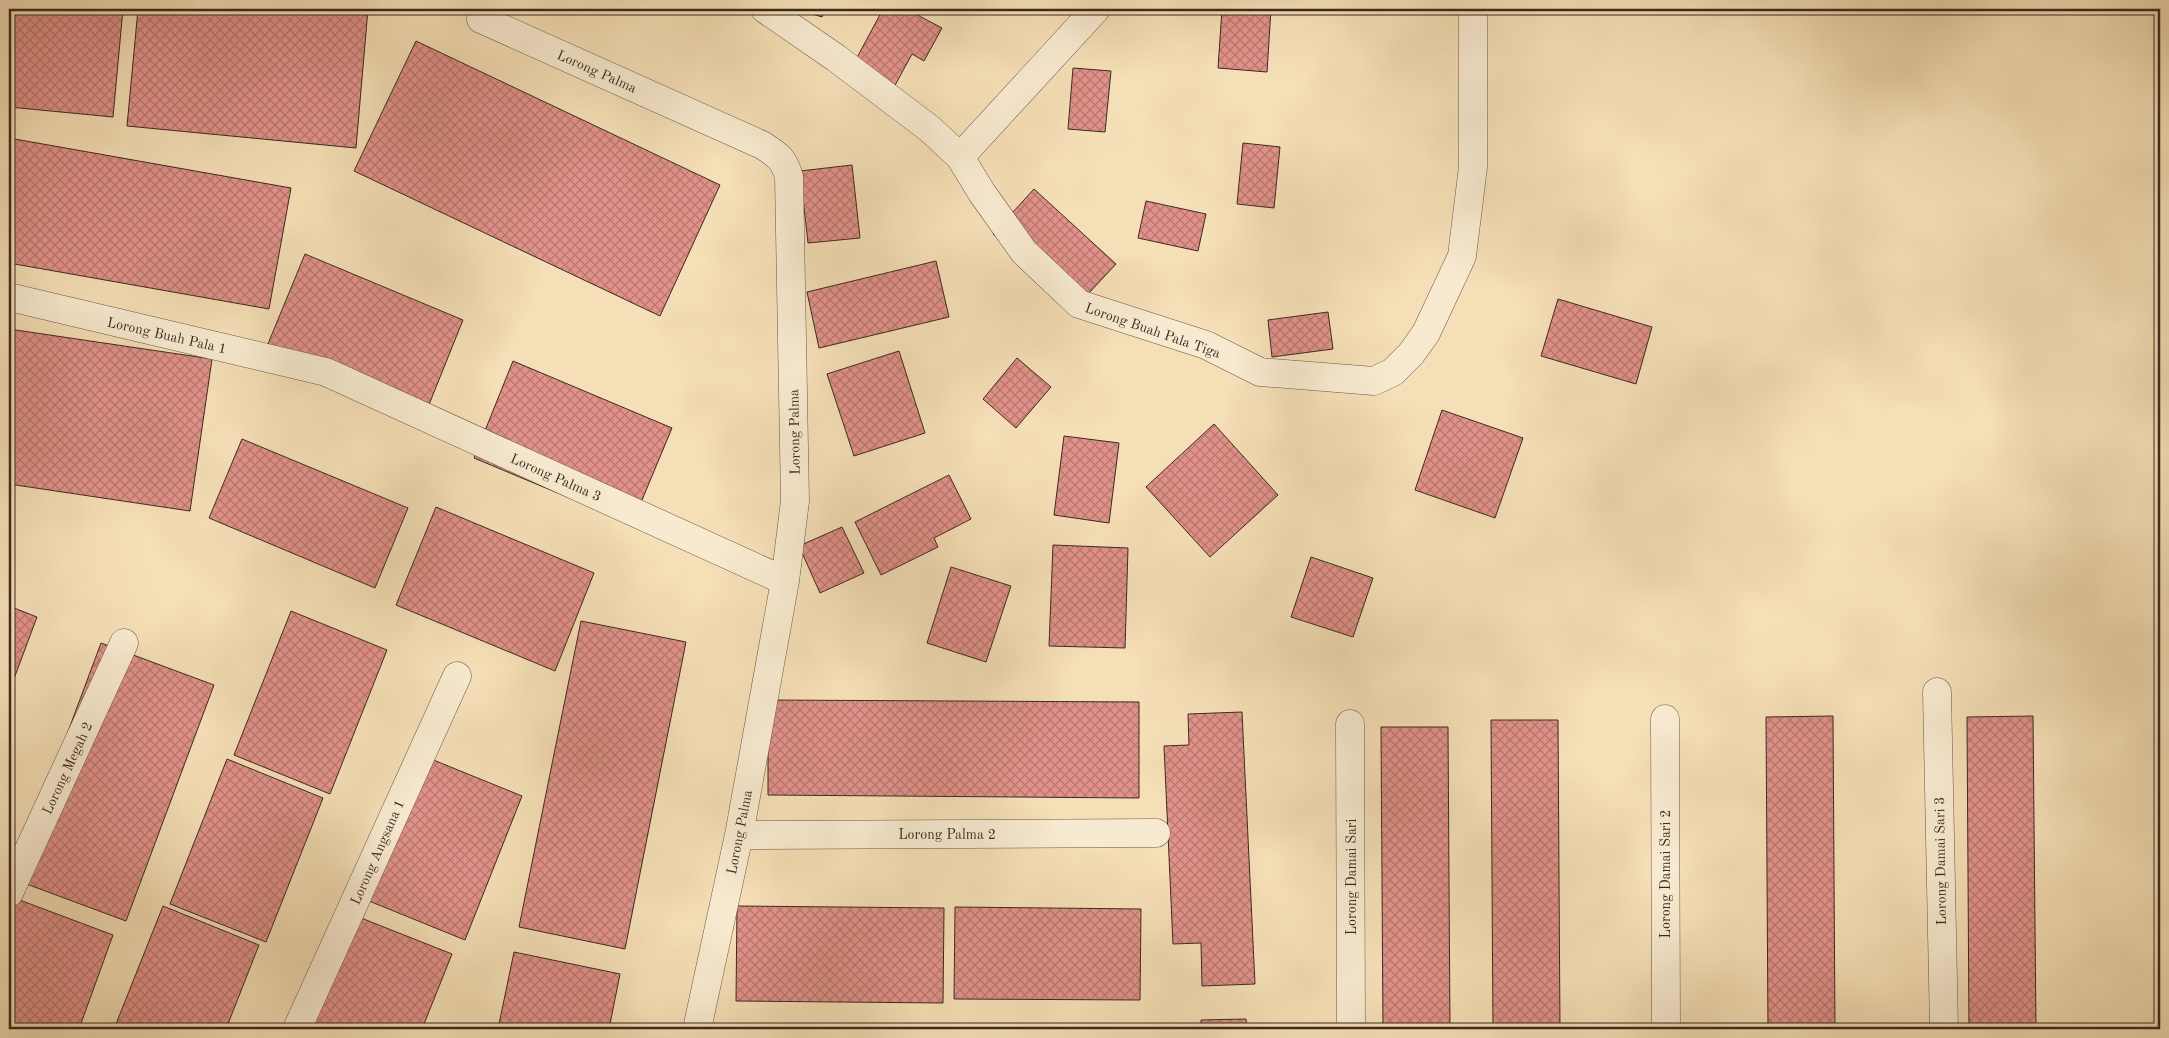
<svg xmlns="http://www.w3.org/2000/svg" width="2169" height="1038" font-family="'Old Standard TT',serif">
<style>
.building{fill:url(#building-cross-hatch);stroke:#3a2a23}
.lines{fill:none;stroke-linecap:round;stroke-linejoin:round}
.street-casing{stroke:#695748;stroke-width:29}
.street{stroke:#f8ead0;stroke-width:28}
.labels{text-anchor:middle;stroke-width:5;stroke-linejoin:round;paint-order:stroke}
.street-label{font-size:14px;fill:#3a2a23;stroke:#f8ead0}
</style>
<defs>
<pattern id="building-cross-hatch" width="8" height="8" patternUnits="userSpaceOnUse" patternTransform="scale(1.25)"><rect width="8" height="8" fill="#e2928a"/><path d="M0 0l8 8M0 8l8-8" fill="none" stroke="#b87770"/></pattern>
</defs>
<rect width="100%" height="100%" fill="#f5dfb6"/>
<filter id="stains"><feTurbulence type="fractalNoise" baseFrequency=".004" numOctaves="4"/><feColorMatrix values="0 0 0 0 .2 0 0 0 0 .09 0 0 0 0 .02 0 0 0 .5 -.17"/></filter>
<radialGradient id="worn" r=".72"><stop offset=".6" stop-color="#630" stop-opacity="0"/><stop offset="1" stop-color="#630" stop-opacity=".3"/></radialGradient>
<path class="building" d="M9 9H123L113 117 9 107Z
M138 9H368L356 148 127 126Z
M797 9H825L822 17Z
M883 9H906L942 28 924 61 912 54 893 89 852 67Z
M1222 9H1271L1267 72 1218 68Z
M416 41 720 185 660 316 354 171Z
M1073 68 1111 71 1105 132 1068 129Z
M9 138 291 188 269 309 9 263Z
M1243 143 1280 147 1274 208 1237 204Z
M852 165 860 238 808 243 800 171Z
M1034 189 1116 264 1075 308 993 234Z
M1146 201 1206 214 1198 251 1138 238Z
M305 254 463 320 424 417 265 351Z
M936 261 949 317 819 348 807 292Z
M1558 299 1652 327 1636 384 1541 356Z
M1328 312 1333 349 1272 357 1268 320Z
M9 329 212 359 190 511 9 484Z
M899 351 925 433 854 456 827 374Z
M1017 358 1051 387 1016 428 983 399Z
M513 361 672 428 632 524 474 458Z
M1442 410 1523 438 1495 518 1415 490Z
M1214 424 1278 495 1210 557 1146 487Z
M1064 436 1119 443 1109 523 1054 515Z
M242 439 408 508 375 588 209 518Z
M949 475 971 519 934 538 938 547 881 575 855 522Z
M436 507 594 573 555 671 396 605Z
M842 527 864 573 820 593 799 546Z
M1053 545 1128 548 1125 648 1049 646Z
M1311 557 1373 578 1353 637 1291 617Z
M951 567 1011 586 986 662 927 643Z
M9 606 37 617 9 692Z
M291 611 387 650 330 794 234 755Z
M581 621 686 642 625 949 519 927Z
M101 643 214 685 126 921 13 879Z
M768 700 1139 702V798L768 795Z
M1242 712 1255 984 1202 986 1201 943 1173 944 1164 746 1189 745 1188 714Z
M1833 716 1835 1029H1768L1766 717Z
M2033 716 2036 1029H1969L1967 717Z
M1491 720H1558L1560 1029H1493Z
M1381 727H1448L1450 1029H1383Z
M426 757 522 796 465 940 369 901Z
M227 759 323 798 266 942 170 904Z
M9 896 113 935 79 1029H9Z
M163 906 259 945 226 1029H114Z
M737 906 944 908 943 1003 736 1001Z
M955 907 1141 909 1140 1000 954 999Z
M356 916 452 954 422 1029H311Z
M514 952 620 974 609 1029H498Z
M1246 1019 1247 1029H1201V1020Z"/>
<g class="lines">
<defs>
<path id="street" d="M765 9 836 58 930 129 960 157 982 193 1024 252 1079 304 1206 345 1260 372 1374 381 1393 372 1411 354 1426 333 1462 256 1473 167V9
M481 19 762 145C778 155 784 159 789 177L795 501 785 581 739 835 697 1029
M960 157 1096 9
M9 297 326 372 785 581
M1937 692 1944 1029
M1665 719 1666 1029
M1350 724 1351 1029
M739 835 1156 833
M9 893 124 643
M297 1029 457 676"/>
</defs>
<use href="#street" class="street-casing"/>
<use href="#street" class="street"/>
</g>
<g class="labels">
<g class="street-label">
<text transform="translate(597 71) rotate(24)" y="5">Lorong Palma</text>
<text transform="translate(1153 330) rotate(19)" y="5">Lorong Buah Pala Tiga</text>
<text transform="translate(167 335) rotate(13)" y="5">Lorong Buah Pala 1</text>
<text transform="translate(794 432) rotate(-91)" y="5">Lorong Palma</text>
<text transform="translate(556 477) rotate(24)" y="5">Lorong Palma 3</text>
<text transform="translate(67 768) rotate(-65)" y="5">Lorong Megah 2</text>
<text transform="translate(739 832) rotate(-79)" y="5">Lorong Palma</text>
<text x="947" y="839">Lorong Palma 2</text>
<text transform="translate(377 852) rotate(-66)" y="5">Lorong Angsana 1</text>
<text transform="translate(1940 861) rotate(-91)" y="5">Lorong Damai Sari 3</text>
<text transform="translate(1665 874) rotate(-90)" y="5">Lorong Damai Sari 2</text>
<text transform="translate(1351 877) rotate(-90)" y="5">Lorong Damai Sari</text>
</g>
</g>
<rect width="2169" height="1038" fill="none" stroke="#f5dfb6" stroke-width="30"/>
<rect x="10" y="10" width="2149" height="1018" fill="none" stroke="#3a2a23" stroke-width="2.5"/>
<rect x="15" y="15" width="2139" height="1008" fill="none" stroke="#3a2a23"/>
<rect width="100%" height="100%" filter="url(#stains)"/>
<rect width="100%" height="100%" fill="url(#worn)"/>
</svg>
